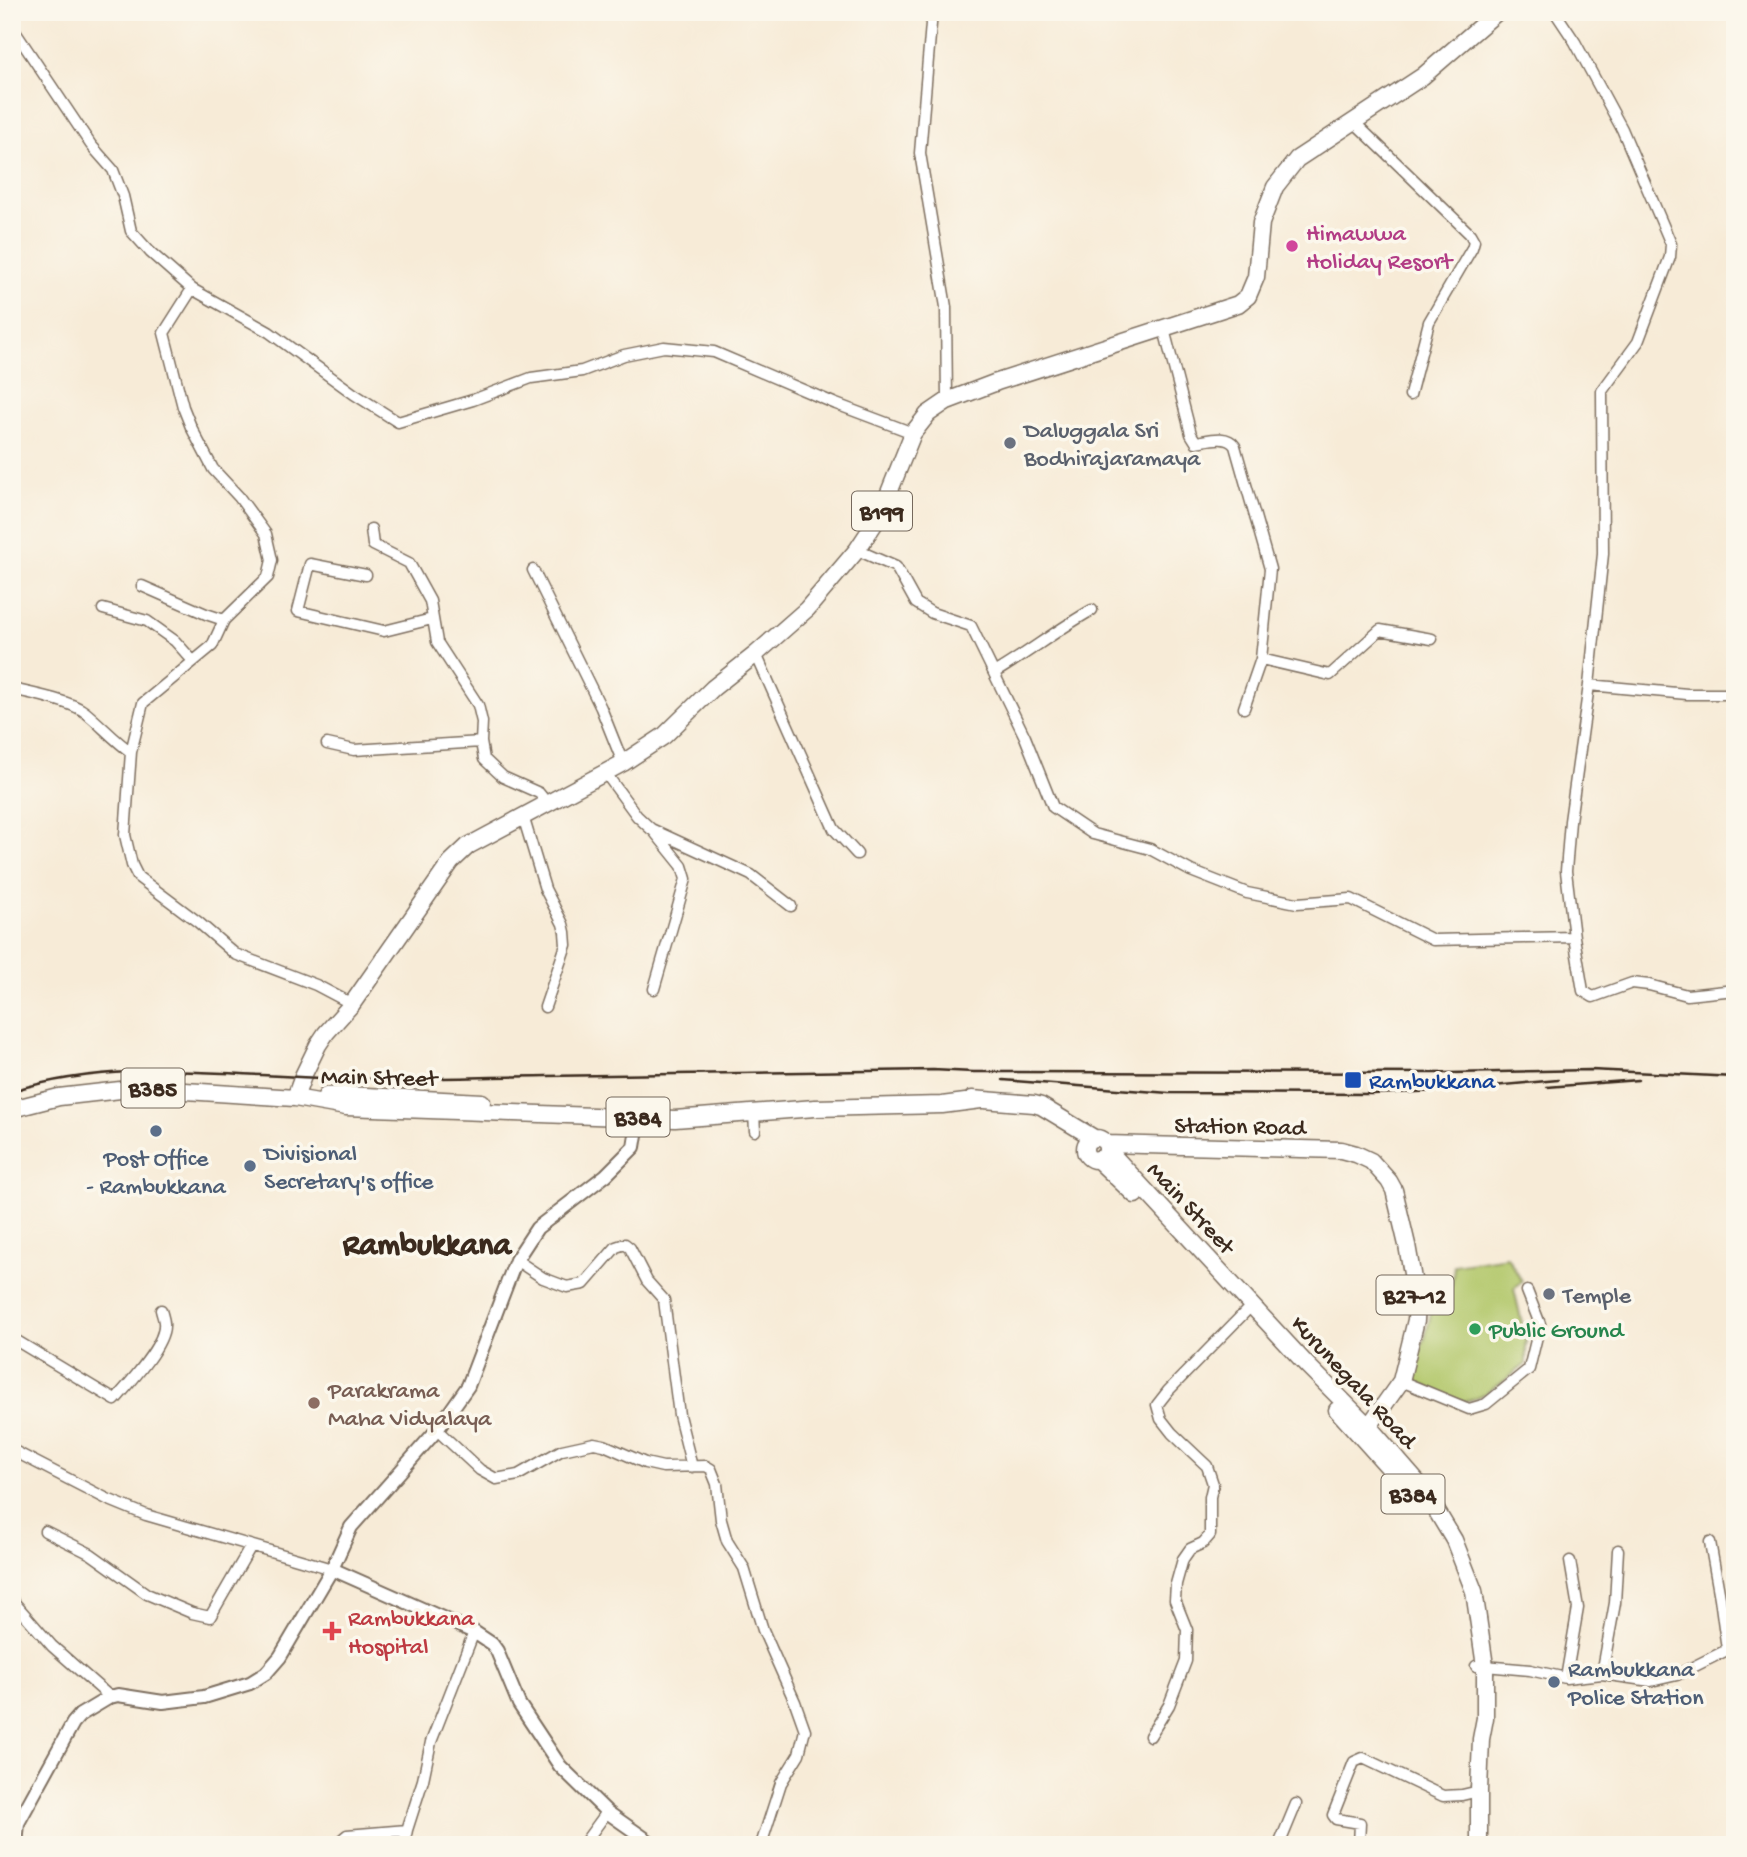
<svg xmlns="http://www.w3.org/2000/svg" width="1747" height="1857" font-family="'Gochi Hand',sans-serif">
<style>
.green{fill:#b3c86c;stroke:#777945;stroke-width:2}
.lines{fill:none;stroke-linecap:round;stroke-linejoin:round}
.minor-casing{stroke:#7d6e5f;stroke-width:13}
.tertiary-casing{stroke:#7d6e5f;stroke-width:16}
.primary-casing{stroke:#7d6e5f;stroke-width:19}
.minor{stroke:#fff;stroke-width:10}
.tertiary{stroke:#fff;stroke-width:12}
.primary{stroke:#fff;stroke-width:16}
.rail{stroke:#3b2a1e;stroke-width:2.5}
.hotel-dot{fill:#d1479c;stroke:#fbf7ec;stroke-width:2.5}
.worship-dot{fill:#6b7280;stroke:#fbf7ec;stroke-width:2.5}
.transit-dot{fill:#1a4fb4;stroke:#fbf7ec;stroke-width:2.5}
.service-dot{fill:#5c6f8a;stroke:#fbf7ec;stroke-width:2.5}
.leisure-dot{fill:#2e9e5b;stroke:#fbf7ec;stroke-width:2.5}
.education-dot{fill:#8d6e63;stroke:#fbf7ec;stroke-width:2.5}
.health-dot{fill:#e0444e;stroke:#fbf7ec;stroke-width:2.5}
.labels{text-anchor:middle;stroke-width:7;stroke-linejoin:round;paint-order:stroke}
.shield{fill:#fbf7ec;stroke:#75685c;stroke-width:2}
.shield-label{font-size:23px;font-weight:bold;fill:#3b2a1e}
.hotel-label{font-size:24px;fill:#b23c85;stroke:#fbf7ec;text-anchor:start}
.worship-label{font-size:24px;fill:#5b616d;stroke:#fbf7ec;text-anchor:start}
.street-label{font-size:24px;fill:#3b2a1e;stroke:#fbf7ec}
.transit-label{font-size:24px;fill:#164399;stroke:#fbf7ec;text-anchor:start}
.service-label{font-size:24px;fill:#4e5e75;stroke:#fbf7ec;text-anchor:start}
.leisure-label{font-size:24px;fill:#27864d;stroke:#fbf7ec;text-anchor:start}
.education-label{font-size:24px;fill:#785e54;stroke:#fbf7ec;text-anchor:start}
.health-label{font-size:24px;fill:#be3a42;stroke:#fbf7ec;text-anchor:start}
.district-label{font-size:32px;font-weight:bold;fill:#3b2a1e;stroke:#fbf7ec}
</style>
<rect width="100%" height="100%" fill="#fbf7ec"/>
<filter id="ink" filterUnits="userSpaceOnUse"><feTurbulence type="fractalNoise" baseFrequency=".0143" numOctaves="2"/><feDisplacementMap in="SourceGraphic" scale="14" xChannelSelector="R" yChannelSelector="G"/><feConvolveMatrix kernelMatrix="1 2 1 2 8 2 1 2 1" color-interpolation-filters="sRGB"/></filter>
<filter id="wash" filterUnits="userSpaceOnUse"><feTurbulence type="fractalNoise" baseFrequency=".00686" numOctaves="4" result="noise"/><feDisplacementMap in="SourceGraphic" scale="28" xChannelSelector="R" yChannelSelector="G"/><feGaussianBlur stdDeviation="1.57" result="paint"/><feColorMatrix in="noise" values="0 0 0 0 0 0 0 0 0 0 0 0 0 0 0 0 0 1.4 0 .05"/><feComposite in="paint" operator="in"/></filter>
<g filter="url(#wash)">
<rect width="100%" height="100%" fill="#f7ebd7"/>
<path class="green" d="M1507 1257 1522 1281 1514 1289 1526 1340V1364C1513 1374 1481 1401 1465 1401 1453 1401 1422 1384 1409 1378L1425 1338 1434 1302 1452 1285 1454 1265Z"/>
</g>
<g filter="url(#ink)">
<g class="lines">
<defs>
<path id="minor" d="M932 12 920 153 946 307 947 401
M12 27 91 145 113 170 123 196 131 231 150 252 192 289 269 332 354 394 398 422 473 400 531 378 582 371 624 355 664 347 714 352 836 404 913 433
M1354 122 1470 234 1474 241 1472 248 1429 322 1410 395
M192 289 164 333 183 407 191 427 213 469 239 497 266 534 272 560 268 577 224 620 212 646 143 703 131 752 125 835 132 865 138 877 198 922 235 954 316 985 352 1004
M1164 329 1191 434 1196 442C1209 440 1227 434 1235 446L1270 569 1261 659 1244 708
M371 529 373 545 409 563 430 601 437 642 478 705 482 722 481 742 484 759 503 777 539 793 547 803
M857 550 896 567 916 603 932 613 971 626 1025 737 1053 807 1093 834 1150 849 1191 871 1247 893 1297 903 1351 899 1433 940 1574 937 1566 871 1570 821 1589 685 1603 554 1602 391 1638 342 1670 257 1671 244 1622 129 1575 42 1555 12
M533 570 601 708 623 763
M366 575 310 564 298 611 384 631 432 619
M142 586 206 614 224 620
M103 609 147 621 175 641 193 661
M756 654 834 829 857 854
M1261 659 1330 675 1380 630 1432 639
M994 673C1028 653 1058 629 1092 610
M1589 685 1687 694H1735
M12 689C30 693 71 701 85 712 101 725 114 740 131 752
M327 744 354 750 481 742
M604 771 637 816 651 829 751 875 791 906
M523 816 545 889 563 924 565 932 566 945 545 1007
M653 830 682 866 686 879 654 989
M1574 937 1583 991 1593 997 1632 983 1649 985 1687 995 1735 990
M754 1114 755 1131
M516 1260 543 1278 567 1287 584 1284 616 1247 625 1244 630 1248 647 1281 664 1300 679 1415 692 1467
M12 1338 115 1400C128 1385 164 1346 164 1326 165 1321 162 1315 161 1310
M1401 1381 1469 1409 1486 1404 1529 1369 1540 1324 1527 1291
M437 1430 480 1470 496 1479 518 1475 562 1450 594 1443 604 1445 645 1463 663 1467 706 1466 711 1469 717 1484 721 1520 727 1541 744 1568 763 1630 795 1702 805 1730 799 1754 781 1783 761 1845
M12 1450 107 1499 146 1515 332 1569
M45 1531 91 1554 147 1594 192 1613 210 1617 251 1546
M1710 1542 1720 1598 1727 1649
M12 1600 52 1646 110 1697
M1476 1666H1485L1530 1670 1566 1678 1602 1674 1651 1681 1677 1675 1735 1646
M1602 1674 1615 1603 1618 1550
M1566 1678 1578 1608 1570 1561
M1150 1736 1169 1705 1186 1661 1187 1630 1175 1600 1176 1584 1183 1559 1190 1549 1203 1543 1210 1535V1497L1213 1484 1207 1466 1172 1433 1161 1419 1157 1405 1168 1391 1252 1305
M335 1845 347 1835 407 1830
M404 1845 407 1830 423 1780 431 1742 474 1632
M583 1845 607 1812
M1279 1845 1296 1804
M1359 1845 1360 1823 1336 1819 1333 1815 1354 1762 1363 1758 1443 1796 1462 1795 1479 1791"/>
<path id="tertiary" d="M332 1569 474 1632 492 1644 497 1651 519 1704 560 1766 607 1812 654 1845
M16 1845 18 1823 73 1723 80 1715 110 1697 118 1695 163 1702 204 1697 250 1683 266 1673 280 1657 332 1569 351 1527 437 1430 468 1386 516 1260 537 1228 606 1175 634 1147 640 1110"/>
<path id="primary" d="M326 1096 346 1095 482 1102
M295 1098 303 1076 318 1045 326 1033 352 1004 451 862 468 846 623 763 664 736 713 688 756 654 807 609 857 550 880 515 913 433 928 414 947 401 997 382 1238 304 1248 296 1256 277 1261 223 1275 187 1297 159 1423 76 1497 12
M972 1099 1034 1104 1041 1106 1094 1138
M12 1109 59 1097 138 1088 295 1098 346 1107 675 1119 815 1108 942 1105 981 1100
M1085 1149a11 11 0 1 1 22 0a11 11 0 1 1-22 0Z
M1106 1144 1341 1150 1356 1154 1371 1161 1389 1181 1394 1190 1407 1245 1417 1302 1416 1320 1401 1381 1364 1433
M1107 1149 1306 1364 1369 1427 1424 1490 1454 1540 1474 1591 1485 1666V1718L1481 1739 1479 1791V1845
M1097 1159 1135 1195
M1337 1410 1418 1500"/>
</defs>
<use href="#minor" class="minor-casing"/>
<use href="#tertiary" class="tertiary-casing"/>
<use href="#primary" class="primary-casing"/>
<use href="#minor" class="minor"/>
<use href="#tertiary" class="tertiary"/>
<use href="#primary" class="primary"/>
<path class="rail" d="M1003 1080 1169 1093 1372 1094 1438 1091 1558 1080
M1547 1087 1638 1080
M12 1091C126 1056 239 1078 355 1079 418 1079 482 1077 546 1076 675 1074 804 1072 933 1070L973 1072 1451 1073 1591 1070 1735 1077"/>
</g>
</g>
<circle class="hotel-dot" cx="1292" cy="246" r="7"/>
<g class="worship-dot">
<circle cx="1010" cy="443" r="7"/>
<circle cx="1549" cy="1294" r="7"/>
</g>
<rect class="transit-dot" x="1344" y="1071" width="18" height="18" rx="3.5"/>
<g class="service-dot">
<circle cx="156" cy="1131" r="7"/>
<circle cx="250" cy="1166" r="7"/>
<circle cx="1554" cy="1682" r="7"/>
</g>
<circle class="leisure-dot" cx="1475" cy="1329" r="7"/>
<circle class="education-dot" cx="314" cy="1403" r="7"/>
<path class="health-dot" d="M328.5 1620.5h7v7h7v7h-7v7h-7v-7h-7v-7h7z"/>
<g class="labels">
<g class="shield">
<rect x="852" y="491.5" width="60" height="39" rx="5"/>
<rect x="121.5" y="1068.5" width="63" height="39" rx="5"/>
<rect x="606.5" y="1097.5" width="63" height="39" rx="5"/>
<rect x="1376.5" y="1275.5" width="77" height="39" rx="5"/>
<rect x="1381.5" y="1474.5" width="63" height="39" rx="5"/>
</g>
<g class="shield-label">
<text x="882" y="519">B199</text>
<text x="153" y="1096">B385</text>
<text x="638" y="1125">B384</text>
<text x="1415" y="1303">B27-12</text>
<text x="1413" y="1502">B384</text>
</g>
<g class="hotel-label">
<text x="1306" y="240">Himawwa<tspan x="1306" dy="28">Holiday Resort</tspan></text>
</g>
<g class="worship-label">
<text x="1024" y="437">Daluggala Sri<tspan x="1024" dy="28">Bodhirajaramaya</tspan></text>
<text x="1563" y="1302">Temple</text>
</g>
<g class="street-label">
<text transform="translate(379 1076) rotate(1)" y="8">Main Street</text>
<text transform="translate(1240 1125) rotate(1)" y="8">Station Road</text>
<text transform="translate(1192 1207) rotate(47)" y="8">Main Street</text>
<text transform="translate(1355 1381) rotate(47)" y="8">Kurunegala Road</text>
</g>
<g class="transit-label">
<text x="1369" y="1088">Rambukkana</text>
</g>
<g class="service-label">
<text x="264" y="1160">Divisional<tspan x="264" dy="28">Secretary's office</tspan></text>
<text x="156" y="1165" text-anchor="middle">Post Office<tspan x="156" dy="28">- Rambukkana</tspan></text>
<text x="1568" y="1676">Rambukkana<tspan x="1568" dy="28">Police Station</tspan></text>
</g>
<g class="leisure-label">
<text x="1489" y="1337">Public Ground</text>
</g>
<g class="education-label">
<text x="328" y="1397">Parakrama<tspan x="328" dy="28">Maha Vidyalaya</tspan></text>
</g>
<g class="health-label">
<text x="348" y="1625">Rambukkana<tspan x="348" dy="28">Hospital</tspan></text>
</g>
<g class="district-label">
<text x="427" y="1253">Rambukkana</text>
</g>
</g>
<rect width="1747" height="1857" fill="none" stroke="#fbf7ec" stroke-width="42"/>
</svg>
